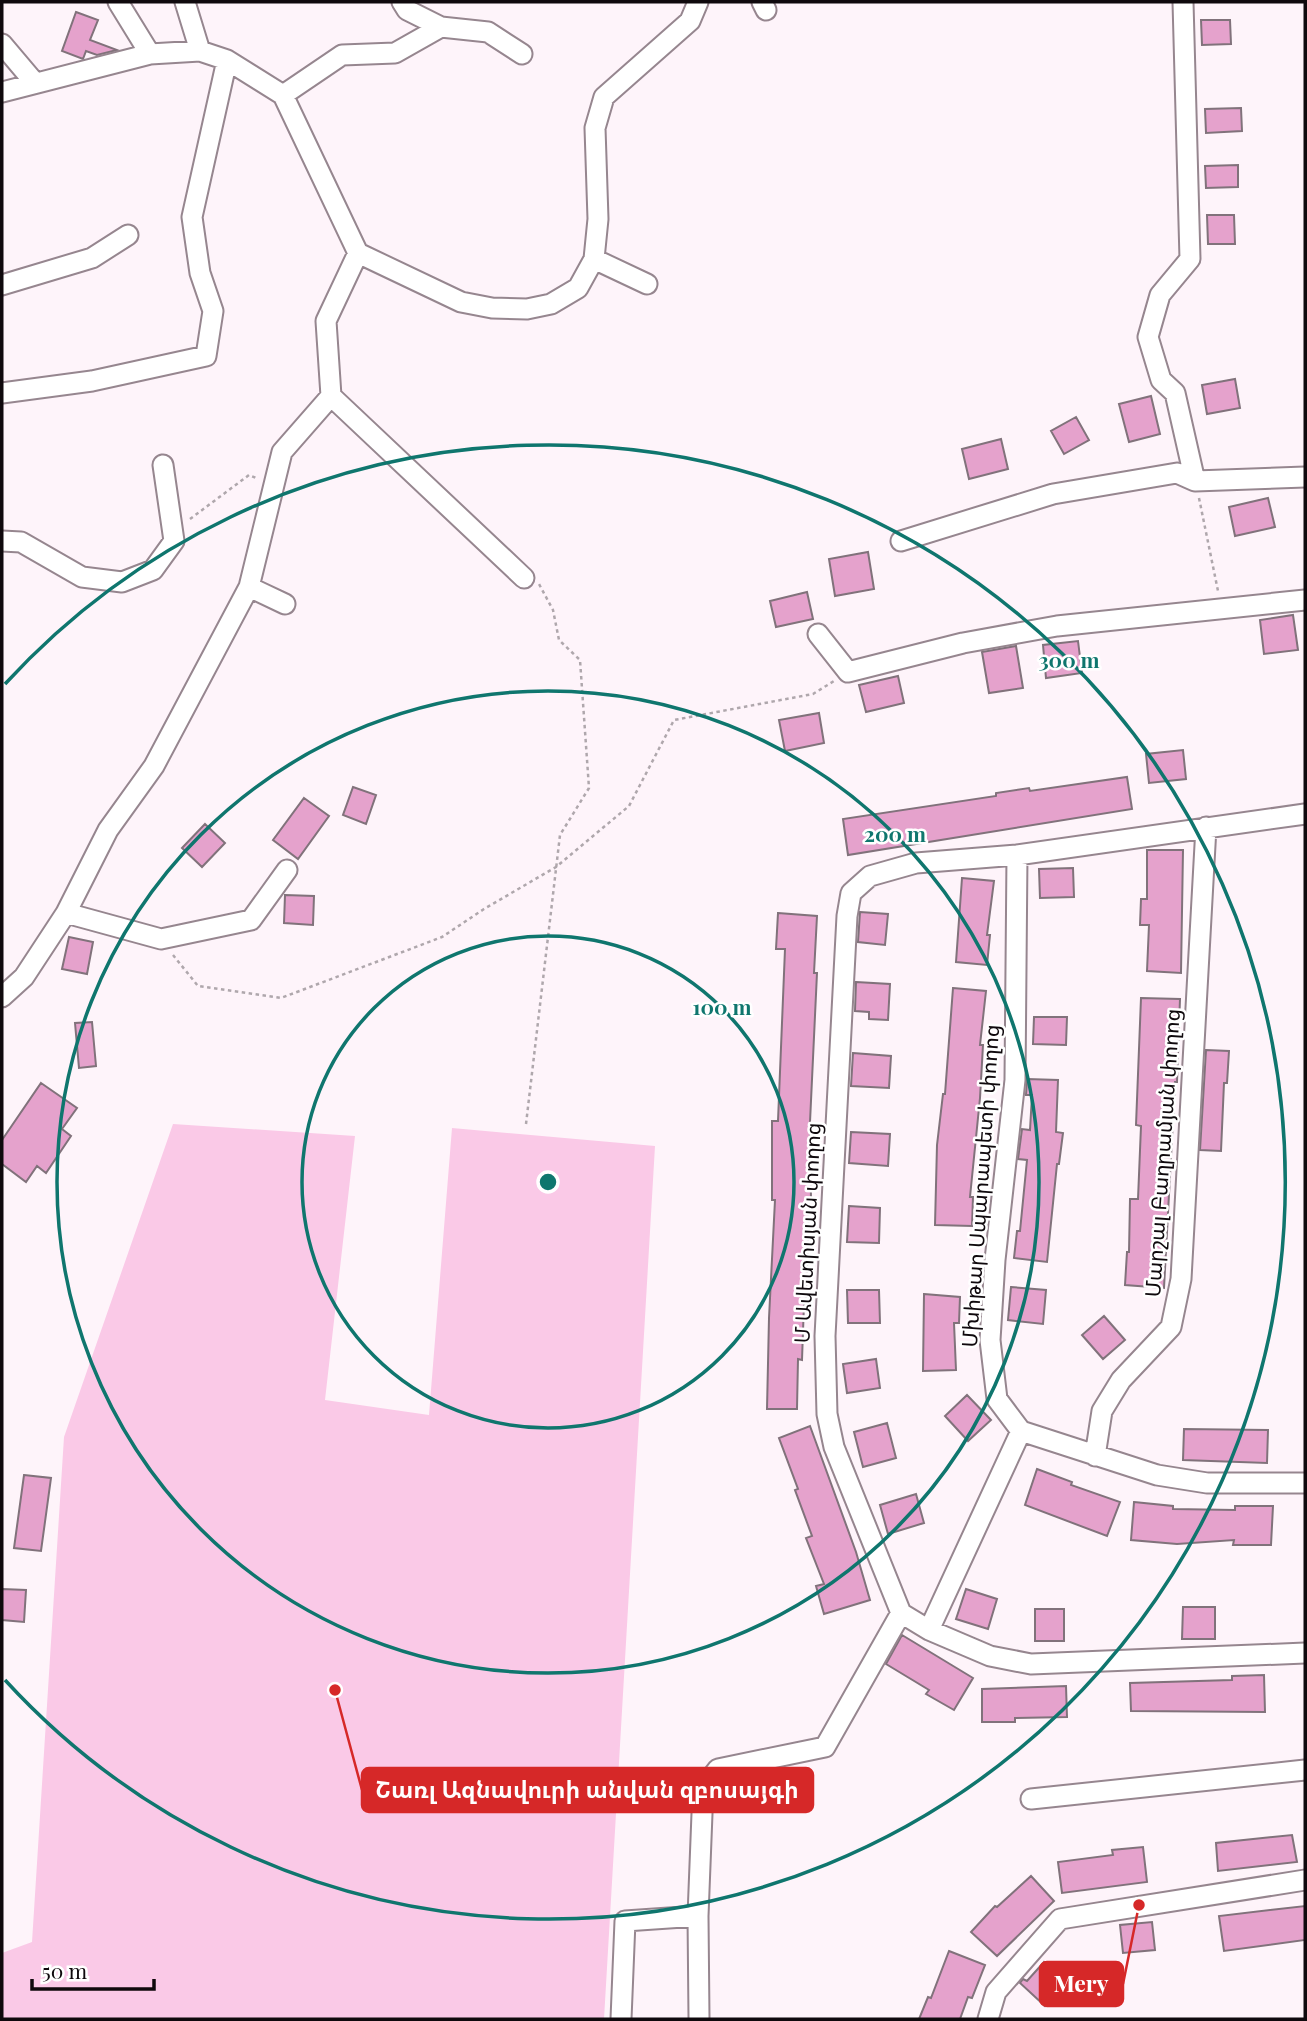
<svg xmlns="http://www.w3.org/2000/svg" width="1307" height="2021" font-family="'Playfair Display','Noto Sans Armenian',serif">
<style>
.green{fill:#fac9e7}
.building{fill:#e5a2cc;stroke:#81727b;stroke-width:2}
.lines{fill:none;stroke-linecap:round;stroke-linejoin:round}
.minor-casing{stroke:#96868f;stroke-width:23}
.path{stroke:#afa7ac;stroke-width:2.5;stroke-dasharray:3.5 3.5;stroke-linecap:butt}
.minor{stroke:#fff;stroke-width:19}
.ring{fill:none;stroke:#0f766e;stroke-width:3.5}
.labels{text-anchor:middle;stroke-width:5;stroke-linejoin:round;paint-order:stroke}
.street-label{font-size:21px;fill:#0f090d;stroke:#fff}
.centre{fill:#0f766e;stroke:#fff;stroke-width:3.5}
.ring-label{font-size:21px;text-anchor:middle;font-weight:bold;fill:#0f766e;stroke:#fff;stroke-width:5;stroke-linejoin:round;paint-order:stroke}
.leader{fill:none;stroke:#d62828;stroke-width:2.5}
.callout-dot{fill:#d62828;stroke:#fff;stroke-width:2.5}
.callout{fill:#d62828;stroke:#d62828;stroke-width:2.5}
.callout-label{font-size:23px;text-anchor:middle;font-weight:bold;fill:#fff}
</style>
<rect width="100%" height="100%" fill="#fef4fa"/>
<path class="green" d="M173 1124 355 1136 325 1400 429 1415 452 1128 655 1146 604 2019H2V1953L32 1942 64 1437Z"/>
<path class="building" d="M76 12 98 20 90 40 117 50 97 55 86 51 83 59 62 51Z
M1201 20H1230L1231 44 1202 45Z
M1241 108 1242 131 1206 133 1205 109Z
M1238 165V187L1206 188 1205 166Z
M1207 215H1234L1235 244H1208Z
M1235 379 1240 408 1207 414 1202 385Z
M1151 396 1160 434 1129 442 1119 404Z
M1076 417 1089 440 1064 454 1051 431Z
M1001 439 1008 469 969 479 962 449Z
M1268 498 1275 527 1235 536 1229 507Z
M868 552 874 589 835 596 829 559Z
M807 592 813 619 776 627 770 601Z
M1293 615 1298 650 1264 654 1260 620Z
M1078 641 1082 673 1046 678 1043 645Z
M1016 646 1023 688 989 693 982 652Z
M898 676 904 703 866 712 859 685Z
M819 713 824 743 785 751 779 720Z
M1183 750 1186 779 1149 783 1146 754Z
M1127 777 1132 809 848 855 843 819 996 796V793L1029 788 1030 791Z
M353 787 376 795 366 824 343 815Z
M304 798 329 816 298 859 273 840Z
M205 824 225 843 202 867 182 848Z
M1147 850H1183L1181 973 1147 971 1149 925H1140L1141 899H1147Z
M1073 868 1074 897 1040 898 1039 869Z
M962 878 994 881 987 935H990L987 965 956 962Z
M285 895 314 896 313 925 284 923Z
M860 912 888 914 885 945 858 942Z
M778 913 817 916 814 973H817L810 1122 811 1201H809L806 1303H804L802 1360 798 1359 797 1409H767L769 1318 775 1200H772V1121H778L785 949H776Z
M69 937 93 942 87 974 62 969Z
M856 982 890 984 888 1020 869 1019V1012L855 1011Z
M953 988 986 991 980 1045H983L980 1098 970 1197H973L972 1226 935 1225 937 1145 943 1094H945Z
M1141 998 1180 999 1177 1082H1175L1164 1288 1125 1285 1127 1252H1129L1130 1199H1138L1141 1126 1136 1125Z
M1034 1017H1067L1066 1045 1033 1044Z
M92 1022 96 1066 79 1068 75 1023Z
M1206 1050 1229 1051 1227 1083H1224L1221 1151 1200 1150Z
M853 1053 891 1056 889 1088 851 1086Z
M1027 1079 1058 1080 1056 1132 1063 1133 1059 1164H1057L1047 1262 1014 1258 1017 1231H1020L1027 1160 1018 1159 1022 1129 1030 1130 1032 1095H1026Z
M41 1083 77 1108 62 1129 71 1136 46 1173 37 1166 26 1182 2 1164V1140Z
M851 1132 890 1134 888 1166 849 1163Z
M849 1206 880 1208 879 1243 847 1242Z
M1011 1287 1046 1290 1043 1324 1008 1320Z
M847 1290H879L880 1323H848Z
M924 1294 960 1297 959 1323H954L956 1370 923 1371Z
M1104 1316 1125 1340 1103 1359 1082 1335Z
M876 1359 880 1388 847 1393 843 1364Z
M967 1395 991 1420 968 1441 945 1416Z
M887 1423 896 1458 863 1467 854 1432Z
M810 1426 856 1552 870 1600 824 1614 816 1586 824 1584 806 1538 812 1536 795 1490 798 1489 779 1438Z
M1184 1429 1268 1430 1267 1463 1183 1460Z
M1037 1469 1072 1482 1071 1485 1120 1502 1107 1536 1025 1505Z
M24 1475 51 1478 41 1551 14 1548Z
M916 1494 924 1523 888 1534 880 1505Z
M1134 1502 1173 1506V1509L1235 1510V1506H1273L1271 1545H1233L1234 1540 1177 1544 1131 1540Z
M2 1589 26 1590 24 1622 2 1620Z
M966 1589 997 1599 988 1629 956 1619Z
M1183 1607H1215V1639H1182Z
M1035 1609H1064V1641H1035Z
M902 1635 973 1678 954 1710 926 1694 929 1690 886 1664Z
M1264 1675 1265 1712 1131 1711 1130 1683 1232 1680V1676Z
M1066 1686 1067 1717 1015 1718V1722H982V1689Z
M1292 1835 1297 1862 1218 1871 1216 1843Z
M1143 1847 1147 1882 1062 1893 1058 1862 1113 1855 1112 1850Z
M1031 1876 1054 1901 997 1956 971 1932 995 1906 997 1907Z
M1305 1906V1940L1224 1951 1219 1916Z
M1152 1922 1155 1950 1123 1953 1120 1925Z
M949 1951 985 1965 972 1998 968 1997 960 2019H919L928 1997 931 1998Z
M1044 1962 1067 1983 1045 2006 1020 1983 1023 1979 1027 1981Z"/>
<g class="lines">
<defs>
<path id="minor" d="M118 2 150 54
M185 2 200 51
M762 2 766 10
M1183 2 1190 259 1160 295 1148 337 1161 380 1175 393 1195 481
M441 27 488 32 522 54
M2 44 35 83
M2 92 150 54 200 51 227 60 283 95 358 253 461 302 492 308 527 309 551 304 578 288 594 259 598 219 595 128 604 97 690 21 698 2
M283 95 342 55 395 53 441 27 407 10 402 2
M358 253 326 321 331 396 524 578
M594 259 647 284
M2 285 92 258 128 235
M2 393 92 381 206 356 213 311 200 273 192 217 227 60
M2 541 21 542 82 577 122 582 153 570 174 541 163 465
M901 541 1053 494 1177 473 1195 481 1305 477
M249 587 285 604
M818 634 848 672 963 643 1057 626 1305 600
M1305 814 1017 855 916 863 870 876 851 893 847 916 825 1336 827 1414 834 1447 901 1613 929 1630 990 1656 1031 1664 1305 1653
M1017 855 1015 1080 995 1260 990 1340 997 1399 1021 1431 1157 1475 1207 1483H1305
M66 913 108 830 154 766 249 587 282 452 331 396
M2 997 24 977 66 913 161 939 251 920 287 870
M1095 1456 1102 1411 1121 1380 1171 1327 1181 1279 1206 827
M929 1630 1021 1431
M1031 1799 1305 1770
M698 1916 699 2018
M621 2019 625 1921 698 1916 703 1788 718 1769 825 1747 901 1613
M988 2019 996 1992 1060 1919 1305 1880"/>
</defs>
<use href="#minor" class="minor-casing"/>
<path class="path" d="M1199 498 1218 591
M190 519 249 475 256 478
M173 955 198 986 281 998 442 937 484 909 556 867 629 806 674 720 813 694 834 681
M526 1124 560 835 589 788 580 660 559 640 553 610 539 584"/>
<use href="#minor" class="minor"/>
</g>
<g class="ring">
<circle cx="548" cy="1182" r="246"/>
<circle cx="548" cy="1182" r="491"/>
<path d="M5 684A737 737 0 1 1 5 1680"/>
</g>
<g class="labels">
<g class="street-label">
<text transform="translate(1163 1153) rotate(-86)" y="7">Մարշալ Բաղրամյան փողոց</text>
<text transform="translate(981 1186) rotate(-86)" y="7">Մխիթար Սպարապետի փողոց</text>
<text transform="translate(808 1233) rotate(-87)" y="7">Մ Ավետիսյան փողոց</text>
</g>
</g>
<circle cx="548" cy="1182" r="10" class="centre"/>
<g class="ring-label">
<text x="1069" y="668">300 m</text>
<text x="895" y="842">200 m</text>
<text x="722" y="1015">100 m</text>
</g>
<path class="leader" d="M335 1690L362 1790M1139 1905L1123 1984"/>
<g class="callout-dot">
<circle cx="335" cy="1690" r="7"/>
<circle cx="1139" cy="1905" r="7"/>
</g>
<g class="callout">
<rect x="362" y="1768" width="451" height="44" rx="7"/>
<rect x="1040" y="1962" width="83" height="44" rx="7"/>
</g>
<g class="callout-label">
<text x="587" y="1798">Շառլ Ազնավուրի անվան զբոսայգի</text>
<text x="1081" y="1992">Mery</text>
</g>
<rect width="1307" height="2021" fill="none" stroke="#0f090d" stroke-width="7"/>
<path d="M32 1979v10h122v-10" fill="none" stroke="#0f090d" stroke-width="3.5"/>
<text x="42" y="1979" font-size="21" fill="#0f090d" stroke="#ffffff" stroke-width="5" paint-order="stroke">50 m</text>
</svg>
